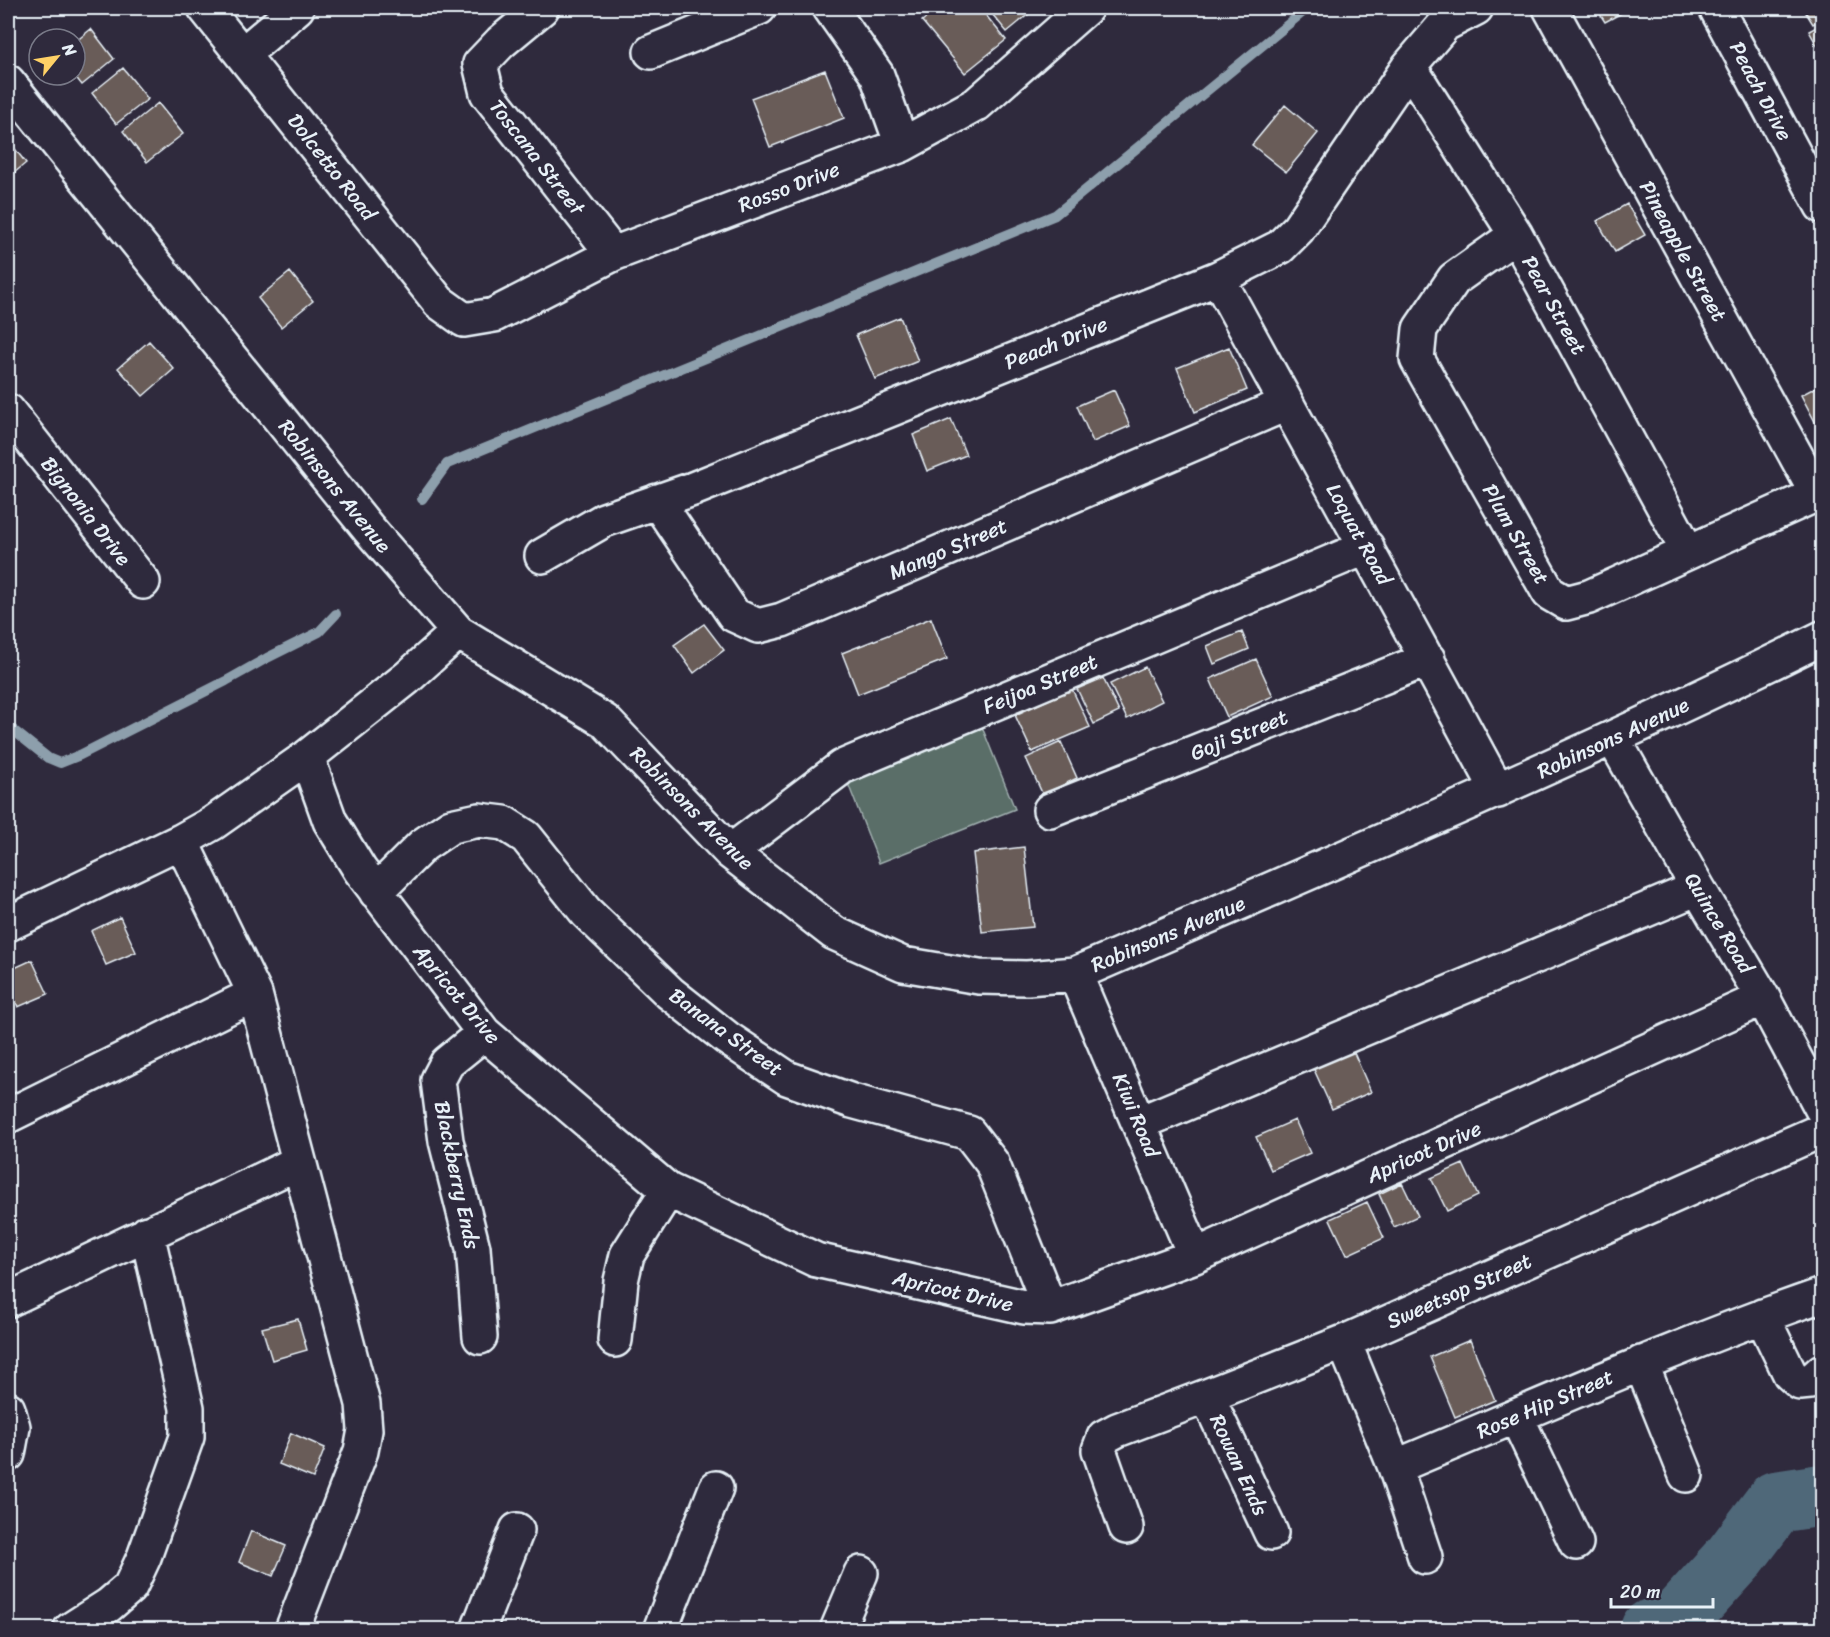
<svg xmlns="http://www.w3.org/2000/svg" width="1830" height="1637" font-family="Sriracha,sans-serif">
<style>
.green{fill:#5a6e67;stroke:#a1b0b0;stroke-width:1.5}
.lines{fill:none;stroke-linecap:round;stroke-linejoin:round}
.stream{stroke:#8d9fac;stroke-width:10}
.river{stroke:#506879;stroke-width:62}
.building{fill:#695c58;stroke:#e8f1f8;stroke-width:1.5}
.minor-casing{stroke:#e8f1f8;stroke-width:38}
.minor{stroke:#2f2a3d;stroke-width:33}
.labels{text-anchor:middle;stroke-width:6;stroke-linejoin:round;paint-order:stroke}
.street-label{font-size:21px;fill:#e8f1f8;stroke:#2f2a3d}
</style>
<rect width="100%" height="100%" fill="#2f2a3d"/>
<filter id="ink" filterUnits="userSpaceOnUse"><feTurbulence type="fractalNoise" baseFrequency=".0167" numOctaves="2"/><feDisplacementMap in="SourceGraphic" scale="12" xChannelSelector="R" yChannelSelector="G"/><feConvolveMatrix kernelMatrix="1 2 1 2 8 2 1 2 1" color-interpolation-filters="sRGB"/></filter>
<g filter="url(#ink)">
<path class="green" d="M982 727 1015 809 879 863 847 781Z"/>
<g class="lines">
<path class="stream" d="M422 499 447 464 1055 215 1308 8
M8 726 48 758 60 763 80 755 226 681 267 658 319 632 336 614"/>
<path class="river" d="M1651 1630 1676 1622 1734 1558 1776 1502 1822 1495"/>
</g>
<path class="building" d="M939 8H980L1006 40 965 73 922 21Z
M987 8H1036L1007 32Z
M1596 8H1631L1605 22Z
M1803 8H1822V19L1813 24Z
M1822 24V54L1809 31Z
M91 29 114 59 82 85 74 75 75 42Z
M123 68 148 99 116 124 92 93Z
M825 70 844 118 770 147 751 98Z
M158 103 183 134 147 162 123 131Z
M1285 105 1318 133 1286 172 1252 145Z
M8 140 26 163 8 178Z
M1627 204 1645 235 1615 252 1597 221Z
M290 272 313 301 281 327 258 298Z
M900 317 918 361 875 379 856 335Z
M149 341 174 369 143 396 118 368Z
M1229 347 1247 390 1195 412 1177 368Z
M1822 384V435L1801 395Z
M1114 390 1130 426 1093 442 1077 406Z
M951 419 966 455 927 471 913 435Z
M931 618 947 659 858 694 842 653Z
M704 624 724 650 694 673 674 645Z
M1242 632 1249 649 1214 664 1207 646Z
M1256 659 1273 696 1227 717 1210 679Z
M1145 667 1162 701 1127 719 1110 684Z
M1103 678 1119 712 1094 724 1077 689Z
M1072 689 1090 727 1032 752 1015 715Z
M1061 742 1077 778 1043 795 1026 758Z
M1024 847 1033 927 982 932 973 853Z
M120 917 136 952 106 965 91 931Z
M32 960 48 994 18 1007 8 984V971Z
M1351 1046 1371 1092 1332 1109 1311 1063Z
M1295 1120 1310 1153 1271 1170 1256 1137Z
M1463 1164 1478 1196 1447 1211 1431 1178Z
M1402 1183 1418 1216 1394 1227 1379 1194Z
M1367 1202 1384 1238 1347 1255 1330 1219Z
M298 1319 307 1350 272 1360 262 1328Z
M1470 1340 1495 1400 1455 1417 1430 1357Z
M291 1433 325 1448 313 1478 279 1464Z
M251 1531 286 1546 273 1576 239 1562Z"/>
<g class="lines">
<defs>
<path id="minor" d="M205 8 439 302 464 320 494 315 613 254 902 145 977 104 1086 8
M542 8 501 42 480 64 487 93 613 254
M830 8 877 75 902 145
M1550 8 1817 494
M1716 8 1822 206
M651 52 759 8
M243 54 297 8
M1409 66 1516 235 1688 552
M8 82 368 528 458 632 605 721 730 852 834 933 903 964 979 977 1027 978 1075 974C1326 865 1578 759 1822 638
M1516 235 1454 279 1420 329 1417 359 1549 593 1566 603 1589 597 1822 492
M1218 278C1311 449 1406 619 1498 791
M8 411 143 582
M657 501 734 615 758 626 782 620 1286 404
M542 556 604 520 693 489 1218 278 1280 247 1298 229 1409 66 1445 24 1476 8
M1613 738 1698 888 1763 998 1822 1109
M307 757 330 821 360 870 484 1033 668 1190 816 1260 1024 1307 1050 1308 1195 1256 1763 998
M1050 810 1428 659
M181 841 255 994 363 1404 365 1430 361 1451 292 1630
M730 852 842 767 1367 547
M376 892 423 845 451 826 479 820 504 823 526 837 586 912 670 993 727 1038 787 1078 852 1101 969 1133 992 1163 1050 1308
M8 924 181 841 213 823 307 757 407 678 458 632
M1075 974 1195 1256
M8 1116 255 994
M1140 1123 1698 888
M8 1300 299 1162
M1762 1316 1790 1374 1800 1383 1810 1382 1822 1371
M480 1337 473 1248 446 1141 438 1080 447 1063 484 1033
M615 1340 621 1281 627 1255 668 1190
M1344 1342 1395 1467 1425 1557
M1641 1363 1686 1475
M1207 1396 1271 1533
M8 1409 13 1427 8 1454
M1516 1416 1576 1543
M1395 1467C1537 1408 1677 1345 1822 1295
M1126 1527 1099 1450 1104 1437 1117 1430 1207 1396 1344 1342 1822 1130
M70 1630 109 1605 130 1587 144 1557 187 1437V1408L147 1233
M478 1630 517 1530
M660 1630 716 1488
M837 1630 861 1573"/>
</defs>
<use href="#minor" class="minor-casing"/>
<use href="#minor" class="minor"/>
</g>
</g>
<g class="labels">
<g class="street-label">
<text transform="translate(1761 91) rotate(62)" y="7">Peach Drive</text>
<text transform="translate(537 157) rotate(52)" y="7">Toscana Street</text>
<text transform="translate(332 167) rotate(52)" y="7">Dolcetto Road</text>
<text transform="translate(789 187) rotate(-21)" y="7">Rosso Drive</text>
<text transform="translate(1683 251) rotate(61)" y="7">Pineapple Street</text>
<text transform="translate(1554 305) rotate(61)" y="7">Pear Street</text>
<text transform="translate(1056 343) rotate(-22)" y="7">Peach Drive</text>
<text transform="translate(335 486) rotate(51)" y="7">Robinsons Avenue</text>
<text transform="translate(86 511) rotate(52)" y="7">Bignonia Drive</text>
<text transform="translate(1359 534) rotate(61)" y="7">Loquat Road</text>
<text transform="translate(1516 534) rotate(60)" y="7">Plum Street</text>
<text transform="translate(948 549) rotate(-23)" y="7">Mango Street</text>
<text transform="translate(1040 684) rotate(-23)" y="7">Feijoa Street</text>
<text transform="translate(1239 735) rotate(-22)" y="7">Goji Street</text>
<text transform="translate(1613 738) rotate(-25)" y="7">Robinsons Avenue</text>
<text transform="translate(692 808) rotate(45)" y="7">Robinsons Avenue</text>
<text transform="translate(1719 923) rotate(59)" y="7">Quince Road</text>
<text transform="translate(1168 934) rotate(-23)" y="7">Robinsons Avenue</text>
<text transform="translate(457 994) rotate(50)" y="7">Apricot Drive</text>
<text transform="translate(726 1032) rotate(36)" y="7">Banana Street</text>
<text transform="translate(1136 1115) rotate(67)" y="7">Kiwi Road</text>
<text transform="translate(1424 1152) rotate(-24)" y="7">Apricot Drive</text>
<text transform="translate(457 1175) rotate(78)" y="7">Blackberry Ends</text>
<text transform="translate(953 1291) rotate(13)" y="7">Apricot Drive</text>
<text transform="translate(1459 1291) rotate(-24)" y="7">Sweetsop Street</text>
<text transform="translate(1545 1404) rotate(-23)" y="7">Rose Hip Street</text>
<text transform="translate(1239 1465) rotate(65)" y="7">Rowan Ends</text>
</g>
</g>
<rect width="1830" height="1637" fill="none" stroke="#2f2a3d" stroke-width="30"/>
<rect x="15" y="15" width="1800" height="1607" fill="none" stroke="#e8f1f8" stroke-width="2" filter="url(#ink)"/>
<g transform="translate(57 57) rotate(60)"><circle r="28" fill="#2f2a3d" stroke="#797a88" stroke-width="1.5"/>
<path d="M0-4.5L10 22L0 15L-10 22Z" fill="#ffd166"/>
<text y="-9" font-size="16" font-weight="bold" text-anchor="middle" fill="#e8f1f8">N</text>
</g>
<path d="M1611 1598v9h102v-9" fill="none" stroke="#e8f1f8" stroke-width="3"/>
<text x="1620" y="1598" font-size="18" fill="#e8f1f8" stroke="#2f2a3d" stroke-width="4.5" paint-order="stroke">20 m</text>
</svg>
